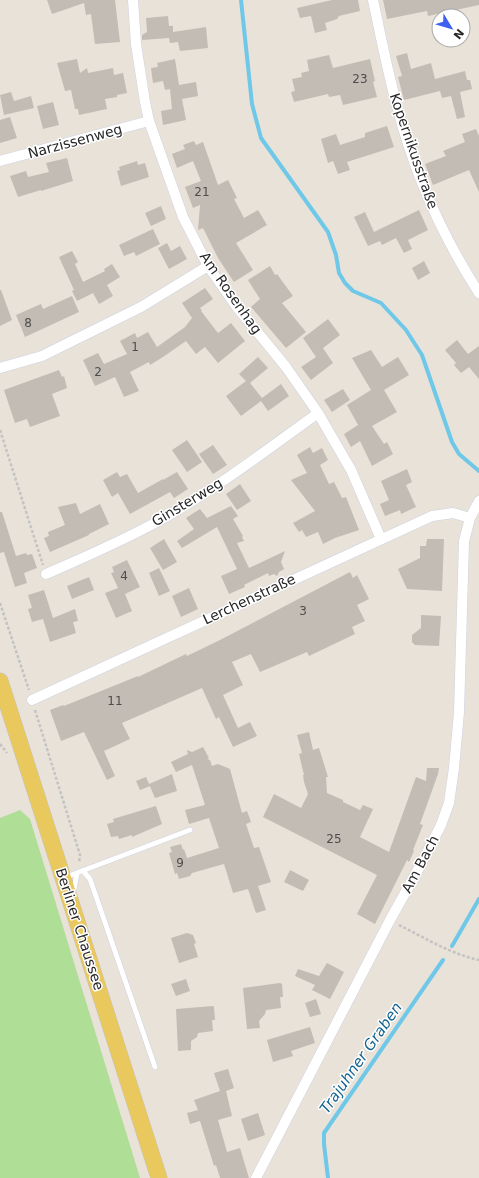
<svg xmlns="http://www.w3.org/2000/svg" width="479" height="1178" font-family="'DejaVu Sans',sans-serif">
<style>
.green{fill:#afde97}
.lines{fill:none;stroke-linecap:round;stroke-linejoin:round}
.stream{stroke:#6fc8e8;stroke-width:4}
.building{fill:#c2bcb5}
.lane-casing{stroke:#ced2e0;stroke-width:6}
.street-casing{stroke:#ced2e0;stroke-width:11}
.primary-casing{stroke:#c3c3c3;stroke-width:17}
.path{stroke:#c3c3c3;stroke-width:2.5;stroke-dasharray:3 2;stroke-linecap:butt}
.lane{stroke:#fff;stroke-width:5}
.street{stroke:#fff;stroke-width:10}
.primary{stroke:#e9c95e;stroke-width:16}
.labels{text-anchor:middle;stroke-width:3;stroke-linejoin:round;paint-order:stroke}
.number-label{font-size:12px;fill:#4e4c4a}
.street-label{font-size:14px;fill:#272727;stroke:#fff}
.water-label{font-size:15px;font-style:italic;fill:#136590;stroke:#fff}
</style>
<rect width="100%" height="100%" fill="#e9e2d9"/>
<path class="green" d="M20 810 30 819 140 1178H0V818Z"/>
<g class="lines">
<path class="stream" d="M241 0 252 104 261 138 328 232 336 255 339 273 345 283 353 291 381 303 406 330 413 341 422 355 452 442 459 454 479 471
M452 946 479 899
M328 1178 324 1144V1133L443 960"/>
</g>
<path class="building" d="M47 0H115L120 42 95 44 91 14 86 15 84 3 52 14Z
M332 0H358L360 11 339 16 337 19 325 23 327 30 315 33 311 16 300 18 297 8Z
M383 0H479V5L428 16 427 11 387 19Z
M168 16 169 26H173V32L206 27 208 48 180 51 178 42 170 43 169 38 142 40V35L147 32 146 18Z
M407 53 411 69 431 63 435 79 465 71 467 80H470L472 89 460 92 465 117 457 119 451 96 442 98 440 91 404 100 398 77 402 76 396 56Z
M329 55 333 68 370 59 375 81 373 82 377 97 343 105 340 95 329 97 328 94 294 102 291 92 295 91 292 79 302 77 301 73 309 71 307 60Z
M77 59 80 73 87 68 88 73 113 68 114 75 123 73 127 93 117 95V97L105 99 107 109 79 115 78 109H75L71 90 65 91 57 63Z
M175 59 179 85 196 82 198 96 182 99 186 120 163 125 161 111 172 109 170 89 165 90 163 81 153 83 151 68 158 67 157 63Z
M11 92 14 101 31 96 34 108 4 115 0 95Z
M53 102 59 125 43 129 37 106Z
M10 117 17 138 0 143V120Z
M387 126 394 147 347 162 350 170 338 174 333 161 328 163 321 139 336 134 340 145 365 137V133Z
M476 129 479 136V192L469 170 433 185 425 164 446 156 443 151 465 142 462 134Z
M194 141 196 145 203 142 218 185 228 180 237 198 234 199 244 218 258 210 267 225 236 243 253 270 234 282 218 258 203 228 198 230 200 205 193 208 185 187 201 181 193 161 177 168 172 154 185 149 183 145Z
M67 158 73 181 41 191V190L18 197 10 176 26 171 28 177 49 172 46 163Z
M137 161 138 165 145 163 149 177 121 186 117 171 120 170 119 167Z
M161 206 166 219 151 226 145 213Z
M419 210 428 230 408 240 412 249 404 253 396 238 382 245 380 241 368 246 354 217 365 212 374 232Z
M153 229 160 244 136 256 134 252 124 256 119 245Z
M167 243 171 251 180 246 187 259 169 269 158 248Z
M72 251 78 262 75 264 83 282 105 271 104 269 112 264 120 277 107 285 113 296 99 304 93 293 77 301 72 291 74 290 59 257Z
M424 261 430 273 418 280 412 268Z
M270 266 275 275 277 274 293 296 282 303 306 332 286 348 251 307 260 299 248 280Z
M205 288 213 299 200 308 202 311H201L218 333 231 323 245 341 218 363 205 347 196 354 186 341 163 357 150 365 149 362 130 372 139 391 124 397 115 377 95 386 83 360 98 353 104 364 127 354 120 341 135 333 137 338 148 332 157 347 185 327 192 318 182 303Z
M0 290H1L12 320 0 326Z
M72 296 79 312 25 337 16 315 41 304 43 309Z
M328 319 340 335 323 348 333 363 311 380 301 367 316 357 303 338Z
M457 340 468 354 479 346V379L469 367 461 373 454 365 456 363 445 350Z
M371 350 382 367 398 357 409 375 384 390 397 412 372 426 384 444 387 442 393 454 372 466 360 441 351 447 344 434 358 425 347 405 371 390 352 358Z
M258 357 268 368 250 383 262 398 281 384 289 396 268 411 261 401 241 416 226 396 246 381 239 374Z
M59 370 62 377 64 376 67 388 52 394 60 416 30 427 27 419 15 423 4 390Z
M343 389 350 400 332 412 324 400Z
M187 440 202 462 187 472 172 450Z
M213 445 227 465 213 474 199 454Z
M310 447 313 453 322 448 328 460 320 465 329 484 334 482 342 498 346 497 359 530 335 538 323 544 318 532 306 537 302 530 299 532 293 523 315 511 291 480 307 473 297 455Z
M407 469 412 482 406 485 416 507 401 514 400 510 385 516 380 504 389 500 381 481Z
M117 472 120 477 127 474 138 493 163 479V480L177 472 188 489 174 498 170 492 130 514 118 493 112 497 103 480Z
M240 484 251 501 237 510 226 494Z
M76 503 80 514 100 504 109 524 89 534V535L50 552 44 538 49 536 48 532 65 525 58 507Z
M231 506 238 516 233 519 243 536 242 537 244 541 237 543 249 568 285 551 281 562 284 569 279 572 277 576 274 574 269 576 268 573 244 585 245 587 229 594 221 576 237 569 217 527 182 548 177 541 194 529 186 518 200 509 207 518Z
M0 512H2L16 556 26 553 27 555 32 554 37 568 24 573 27 583 15 587 4 552 0 553Z
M164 539 177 562 163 570 150 548Z
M427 539H444L442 591 407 589 398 569 420 558V546H426Z
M127 560 140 587 125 594 132 611 116 618 105 593 118 588 111 573 114 572 112 567Z
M159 568 170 591 159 596 149 573Z
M350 572 353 578 357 575 369 599 357 605 365 621 352 627 355 634 309 656 307 652 260 672 251 654 232 662 243 685 223 695 238 728 250 722 257 736 233 747 219 717 216 719 202 688 122 723 130 739 104 751 115 776 107 780 84 732 61 741 50 710 63 705 64 706 138 676V677L186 654 187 656 220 640Z
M89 577 94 590 72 599 67 586Z
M189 588 198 609 181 617 172 596Z
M44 590 53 618 75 609 78 621 73 622 76 633 50 642 43 619 32 622 28 609 32 608 28 595Z
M421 615 441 616 439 646 415 645 412 642V635L421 628Z
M309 732 313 750 319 748 328 777H326L327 793 343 800V802L360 810 363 805 373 809 360 837 389 852 416 777 426 781 427 768H439L438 774 420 824 423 825 413 850 414 851 409 862 407 860 375 924 357 914 377 875 263 817 274 794 301 808 308 794 304 782 303 775H304L299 754 302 753 297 735Z
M203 747 209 758 207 759 210 760 212 766 218 764 230 769 242 813 247 811 251 822 246 824 254 848 259 847 271 882 258 886 266 910 256 913 248 889 233 893 224 864 192 873 190 876 179 879 177 873 175 874 169 853 172 852 170 847 181 844 183 850 184 849 187 858 219 848 209 818 189 824 185 810 205 805 192 765 176 772 171 762 188 754 187 750 192 752Z
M172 774 177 791 155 798 149 784Z
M146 777 150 786 140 790 136 781Z
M156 806 162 824 132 837V835L119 839 118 836 111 837 107 824 114 822 113 819Z
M290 870 309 880 303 891 284 882Z
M187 933 193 935 196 943 194 944 198 957 179 963 171 938Z
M327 963 344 972 330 999 312 990 315 985 295 976 298 969 319 976Z
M186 979 190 991 176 996 171 984Z
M280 983 282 984 283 997H280L281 1008 266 1010 265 1014 259 1021 260 1028 247 1029 243 988Z
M316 999 321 1014 310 1017 305 1003Z
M213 1006 214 1007 215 1020H212L213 1031 198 1033 197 1037 191 1041V1050L178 1051 176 1009Z
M310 1027 315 1043 291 1051 293 1056 273 1062 267 1040Z
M228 1069 234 1088 226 1091 232 1116 218 1120 227 1152 240 1148 249 1178H220L216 1165 214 1166 200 1121 190 1124 187 1113 198 1110 194 1100 220 1091 214 1073Z
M258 1113 265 1135 248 1141 241 1119Z"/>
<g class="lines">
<defs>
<path id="lane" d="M83 871 90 879 155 1067
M66 877 190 830
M70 891 74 889 77 873"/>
<path id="street" d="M133 0 136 44 145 102 149 121 183 217 208 266 236 306 286 367 318 413 351 470 381 539
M373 0C381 37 388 74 398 110 415 175 443 237 479 293
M0 161 149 121
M0 368 42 356 141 307 208 266
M46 574C85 557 125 540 162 519 217 488 267 450 318 413
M32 700 432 516 453 513 470 518
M256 1178 390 920 419 868 441 825 449 803 454 768 459 712 464 541 470 518 479 501"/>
<path id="primary" d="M0 681 159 1178"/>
</defs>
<use href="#lane" class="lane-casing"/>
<use href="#street" class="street-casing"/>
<use href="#primary" class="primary-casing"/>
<path class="path" d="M0 430 43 565
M0 603 29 690
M35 710 80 855 79 863
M0 744 7 753
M399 925C425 938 451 954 479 960"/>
<use href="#lane" class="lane"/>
<use href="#street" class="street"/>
<use href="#primary" class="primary"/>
</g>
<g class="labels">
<g class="number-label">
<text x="360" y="83">23</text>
<text x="202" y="196">21</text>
<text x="28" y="327">8</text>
<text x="135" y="351">1</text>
<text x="98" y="376">2</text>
<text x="124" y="580">4</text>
<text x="303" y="615">3</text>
<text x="115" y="705">11</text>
<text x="334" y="843">25</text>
<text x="180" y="867">9</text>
</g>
<g class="street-label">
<text transform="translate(75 141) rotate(-15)" y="5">Narzissenweg</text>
<text transform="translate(414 151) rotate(71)" y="5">Kopernikusstraße</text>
<text transform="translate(231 293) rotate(55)" y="5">Am Rosenhag</text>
<text transform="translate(187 502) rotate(-31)" y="5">Ginsterweg</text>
<text transform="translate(249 599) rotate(-25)" y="5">Lerchenstraße</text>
<text transform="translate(420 864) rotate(-62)" y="5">Am Bach</text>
<text transform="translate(80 929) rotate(72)" y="5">Berliner Chaussee</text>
</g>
<g class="water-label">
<text transform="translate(361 1058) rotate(-55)" y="5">Trajuhner Graben</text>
</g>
</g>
<g transform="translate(451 28) rotate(128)"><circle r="19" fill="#ffffff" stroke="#a9a9a9"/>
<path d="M0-3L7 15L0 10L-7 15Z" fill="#3e60f1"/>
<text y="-6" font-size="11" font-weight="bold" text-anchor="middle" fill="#272727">N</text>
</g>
</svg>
